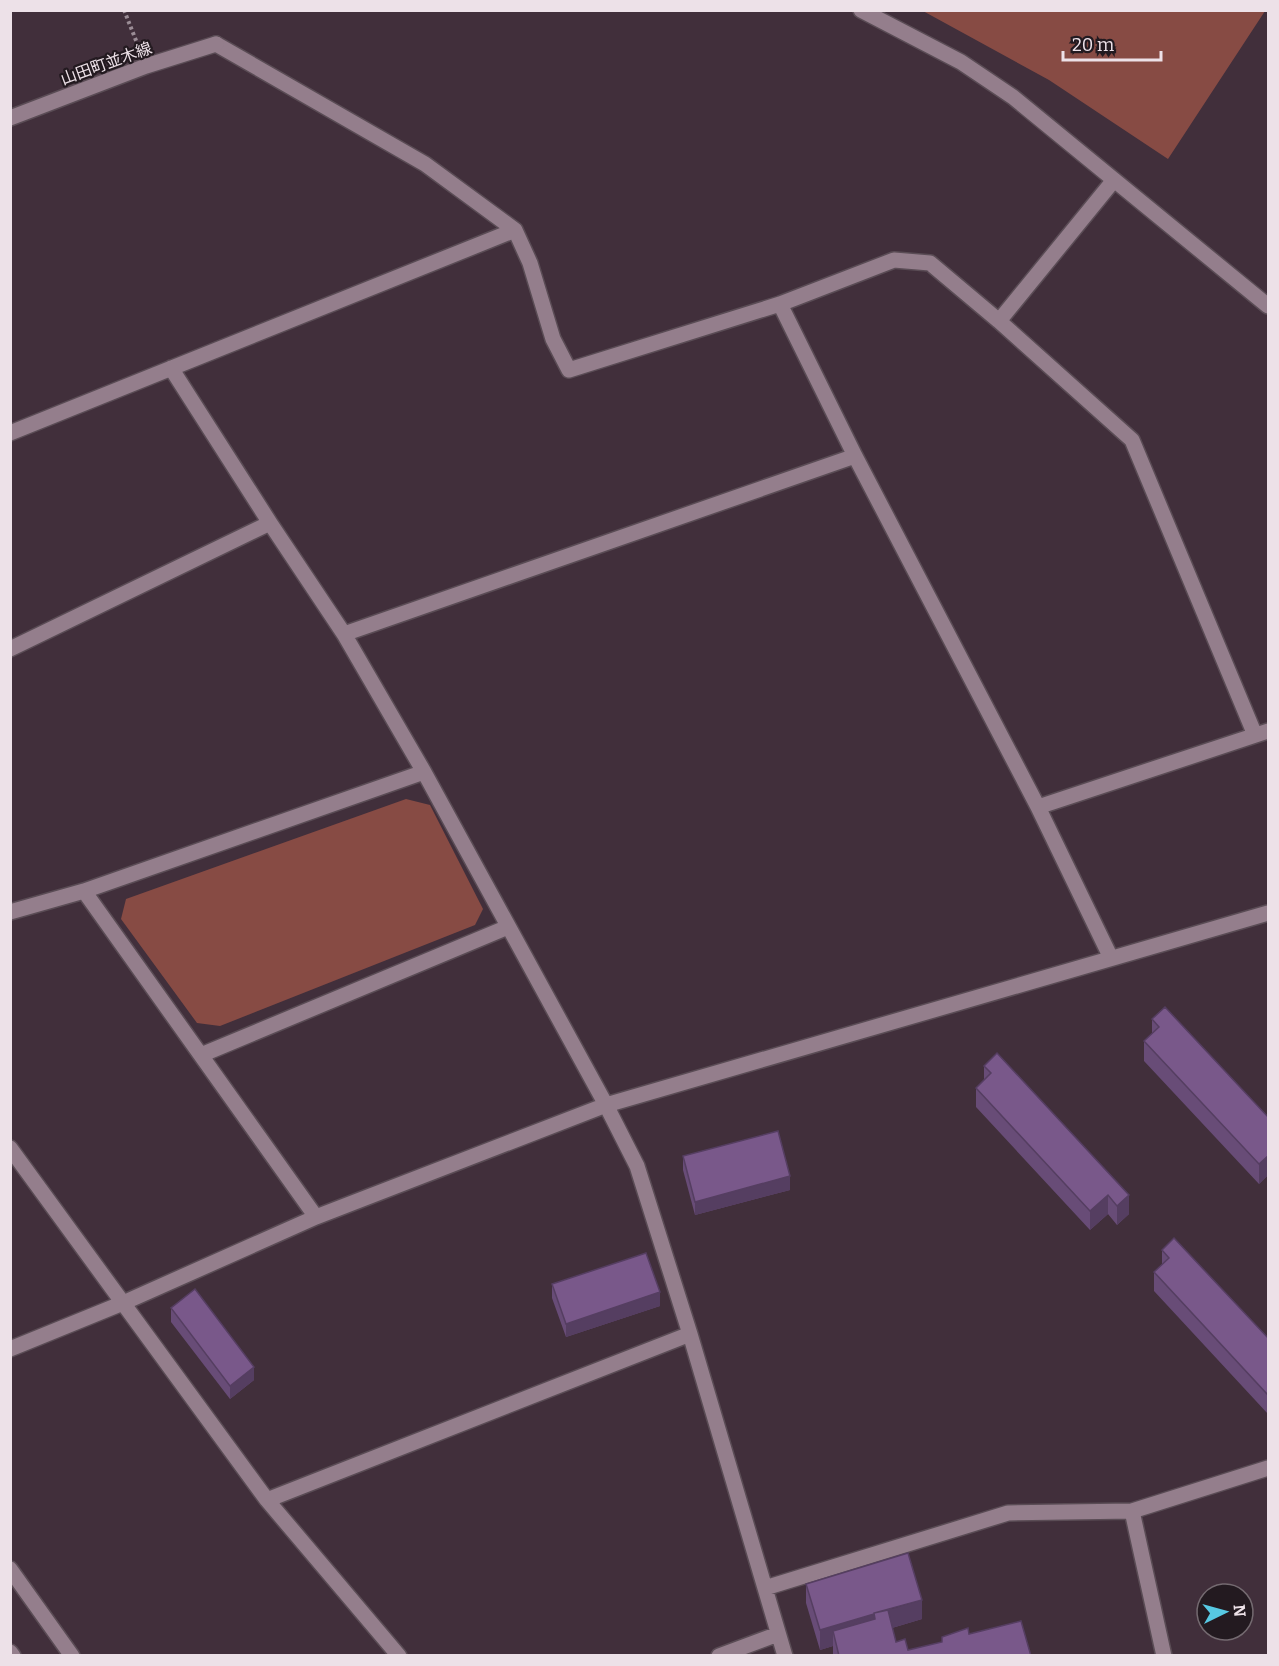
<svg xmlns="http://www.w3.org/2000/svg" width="1279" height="1666" font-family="Bitter,'Noto Sans JP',serif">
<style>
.green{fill:#874b44}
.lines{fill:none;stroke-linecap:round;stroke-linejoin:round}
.street-casing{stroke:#5a4c55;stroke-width:18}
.secondary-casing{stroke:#5a4c55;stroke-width:18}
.path{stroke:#9b8d96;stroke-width:4;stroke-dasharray:3 3;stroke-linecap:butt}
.street{stroke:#947e8c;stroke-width:15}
.secondary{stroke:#947e8c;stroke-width:15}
.wall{fill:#684c77}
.shaded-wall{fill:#553e61}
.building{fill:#79588a;stroke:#553e61;stroke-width:1.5}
.labels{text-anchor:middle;stroke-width:4.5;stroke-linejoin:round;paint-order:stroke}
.street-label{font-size:16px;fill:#ede1e8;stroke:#231a20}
</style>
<rect width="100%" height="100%" fill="#412f3b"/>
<path class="green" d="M923 11H1265L1168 159 1049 80Z
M406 799 430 805 483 909 475 925 220 1026 197 1023 121 919 126 899Z"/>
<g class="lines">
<defs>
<path id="street" d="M861 10 961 62 1013 97 1268 306
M216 44 425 164 515 230 530 263 553 339 569 370 780 304 894 260 930 263 999 321 1132 440 1255 735
M780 304 855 456 1038 807 1111 958
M999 321 1114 180
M171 368 270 523 344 634 424 772 606 1105 637 1166 690 1334 785 1656
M10 433 515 230
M344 634 855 456
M10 649 270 523
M1038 807 1268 731
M84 891 316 1217
M10 912 84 891 424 772
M201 1055 508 927
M10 1148 123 1303 10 1349
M690 1334 267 1500 123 1303 316 1217 606 1105 1268 913
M267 1500 399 1656
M1132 1511 1164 1656
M765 1588 1008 1513 1132 1511 1268 1468
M719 1656 778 1634"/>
<path id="secondary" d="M10 118 146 66 216 44
M10 1569 72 1656
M10 1652 13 1656"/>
</defs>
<use href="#street" class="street-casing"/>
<use href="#secondary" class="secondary-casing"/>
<path class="path" d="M124 10 137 43"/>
<use href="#street" class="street"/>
<use href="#secondary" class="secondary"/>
</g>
<path class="wall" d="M1152 1019 1269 1118V1174L1259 1184 1144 1061V1041L1152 1034Z
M984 1066 1129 1214 1117 1225 1108 1214 1090 1230 976 1107V1088L984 1080Z
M683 1156 790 1190 695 1215 683 1170Z
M1162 1250 1269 1339 1268 1414 1154 1291V1272L1162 1265Z
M552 1284 660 1306 566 1337 552 1298Z
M171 1308 254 1380 230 1399 171 1322Z
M806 1584 922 1619 892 1628 896 1642 908 1650 942 1642V1637L969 1634 1031 1656H833V1646L820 1650 806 1603Z"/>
<path class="shaded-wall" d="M1269 1155V1174L1259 1184V1164Z
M790 1176V1190L695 1215V1202Z
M1108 1195V1214L1090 1230V1211Z
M1129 1195V1214L1117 1225V1206Z
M660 1292V1306L566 1337V1324Z
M254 1367V1380L230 1399V1386Z
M922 1600V1619L875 1633 874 1614Z
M874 1614V1633L833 1631V1646L820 1650V1630Z"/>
<path class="building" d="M1165 1007 1269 1118V1155L1259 1164 1144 1041 1159 1027 1152 1019Z
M997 1053 1129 1195 1117 1206 1108 1195 1090 1211 976 1088 991 1073 984 1066Z
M778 1131 790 1176 695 1202 683 1156Z
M1174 1238 1269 1339 1268 1395 1154 1272 1169 1258 1162 1250Z
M646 1253 660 1292 566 1324 552 1284Z
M195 1289 254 1367 230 1386 171 1308Z
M908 1553 922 1600 874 1613V1614L820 1630 806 1584Z
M888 1610 896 1642 905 1639 908 1650 942 1642V1637L968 1628 969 1634 1021 1621 1031 1656H839L833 1631 875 1619 874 1613Z"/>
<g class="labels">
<g class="street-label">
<text transform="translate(106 63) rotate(-20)" y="6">山田町並木線</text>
</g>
</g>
<rect width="1279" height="1666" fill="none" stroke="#ede1e8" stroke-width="24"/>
<g transform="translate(1225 1612) rotate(85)"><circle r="28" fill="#231a20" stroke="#746a70" stroke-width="1.5"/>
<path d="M0-4.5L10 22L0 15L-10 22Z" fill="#57c9e3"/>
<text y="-9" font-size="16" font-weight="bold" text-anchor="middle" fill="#ede1e8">N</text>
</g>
<path d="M1063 51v9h98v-9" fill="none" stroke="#ede1e8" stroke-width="3"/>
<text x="1072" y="51" font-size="18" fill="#ede1e8" stroke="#231a20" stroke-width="4.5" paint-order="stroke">20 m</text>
</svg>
